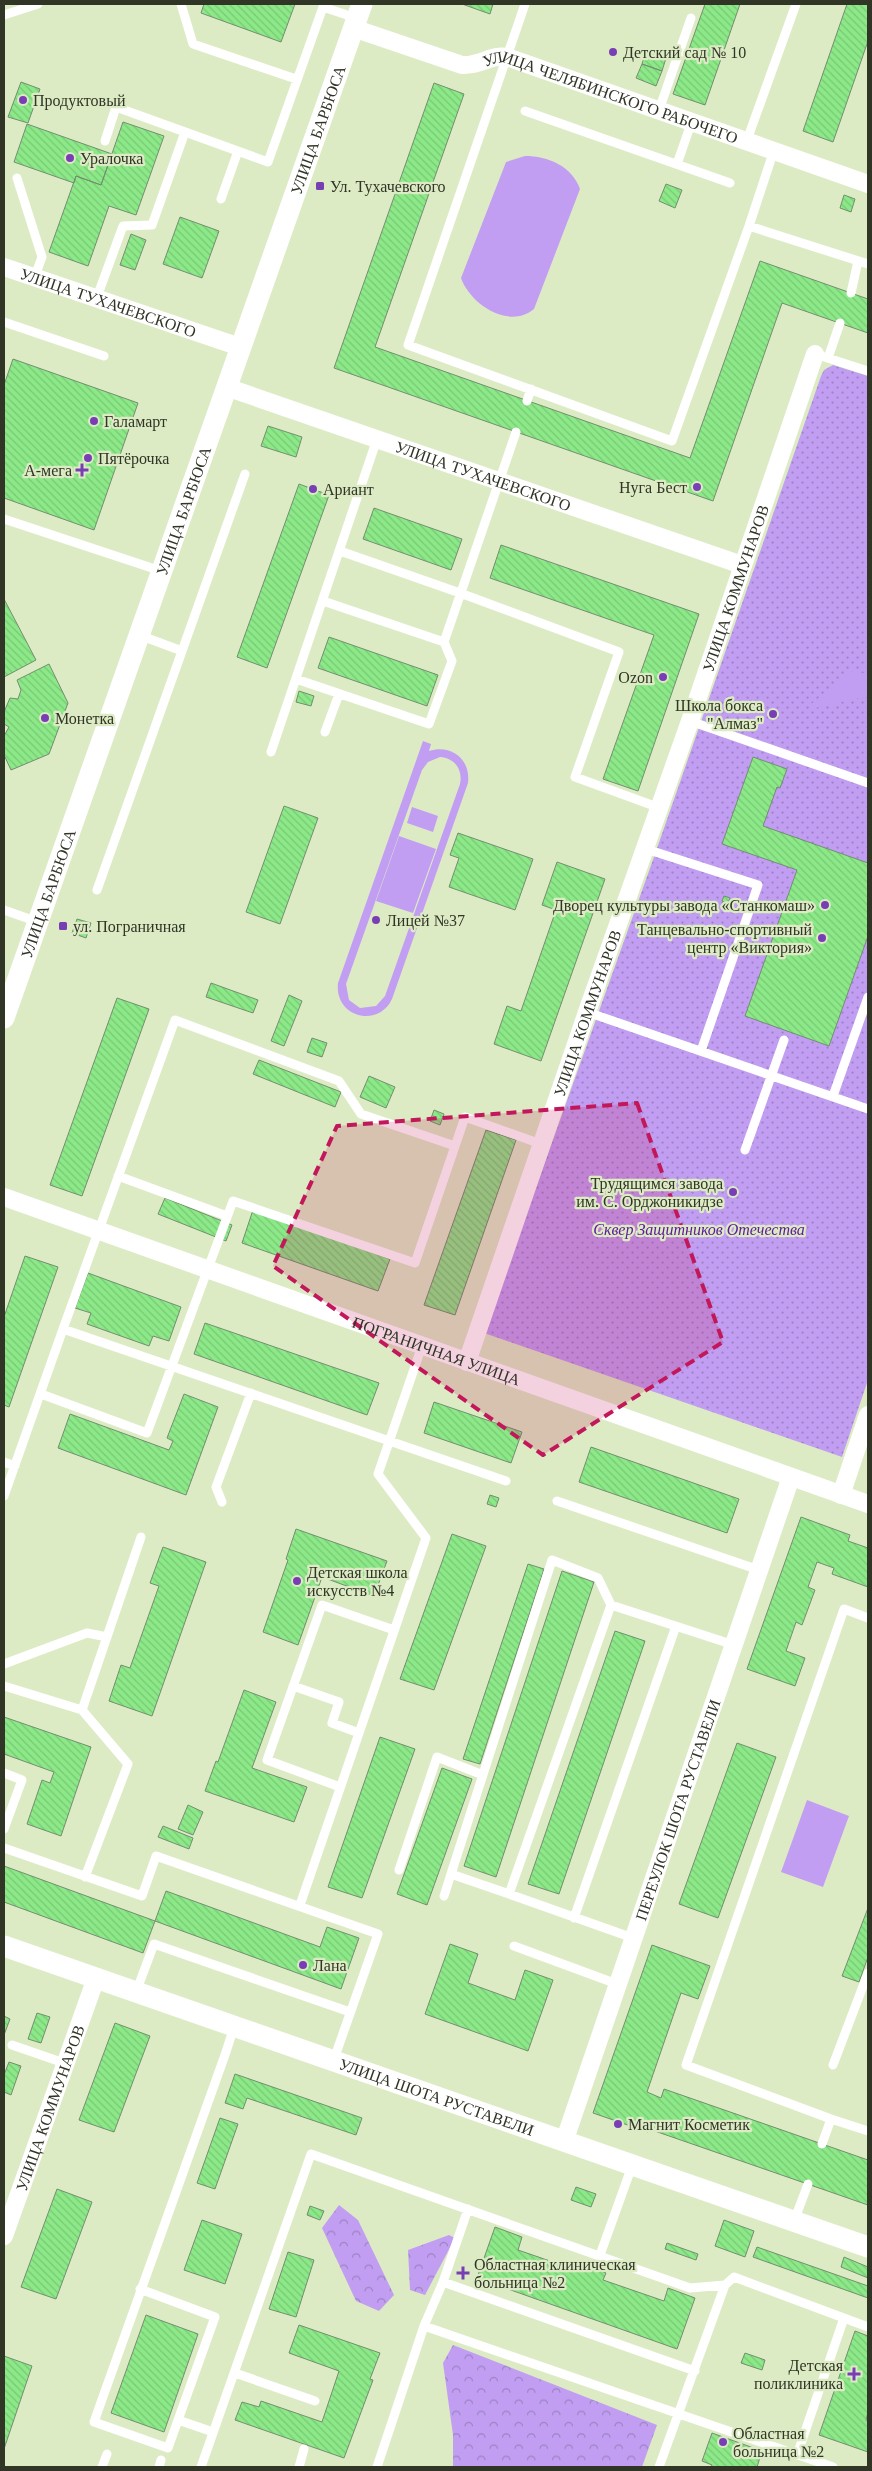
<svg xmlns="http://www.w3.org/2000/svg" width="872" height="2471" font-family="Georgia,serif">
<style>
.forest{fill:url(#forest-crowns)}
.park{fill:url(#park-dots)}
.pitch{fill:#c19ef2;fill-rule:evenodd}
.building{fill:url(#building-back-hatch);stroke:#738e71}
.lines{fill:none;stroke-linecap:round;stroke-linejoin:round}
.service{stroke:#fff;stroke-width:9}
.minor{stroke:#fff;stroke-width:18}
.tertiary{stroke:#fff;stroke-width:21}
.marked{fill:#c2185b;fill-opacity:0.2;stroke:#c2185b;stroke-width:4;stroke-dasharray:10 6;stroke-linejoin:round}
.poi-dot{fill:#783eb4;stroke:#ddebc5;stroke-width:2}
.labels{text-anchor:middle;stroke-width:4.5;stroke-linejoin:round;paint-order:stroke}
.poi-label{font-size:16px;fill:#303526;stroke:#ddebc5;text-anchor:start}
.street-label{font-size:16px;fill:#303526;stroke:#ddebc5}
.park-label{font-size:16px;font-style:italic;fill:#611b9b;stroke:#ddebc5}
</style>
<defs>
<pattern id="forest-crowns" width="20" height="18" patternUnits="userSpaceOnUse" patternTransform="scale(1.25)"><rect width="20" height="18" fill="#c19ef2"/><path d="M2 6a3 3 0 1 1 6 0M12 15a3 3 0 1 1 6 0" fill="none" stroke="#9d82c4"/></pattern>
<pattern id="park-dots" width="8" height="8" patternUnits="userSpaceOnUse" patternTransform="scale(1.25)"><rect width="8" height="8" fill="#c19ef2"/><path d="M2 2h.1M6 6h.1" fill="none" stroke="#9d82c4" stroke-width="1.8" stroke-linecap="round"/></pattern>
<pattern id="building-back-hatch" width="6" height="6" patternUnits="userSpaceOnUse" patternTransform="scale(1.25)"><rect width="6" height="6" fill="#8ce988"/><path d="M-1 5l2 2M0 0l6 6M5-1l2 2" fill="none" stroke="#79c875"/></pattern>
</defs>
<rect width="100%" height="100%" fill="#ddebc5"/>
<path class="forest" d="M339 2205 358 2220 394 2295 379 2311 356 2301 322 2228Z
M449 2235 455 2238 425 2295 410 2290 408 2250Z
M453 2345 657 2425 642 2467H453V2435L443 2363Z"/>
<path class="park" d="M833 365 868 376V1380L842 1457 484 1333 654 857 821 376 824 370Z"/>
<path class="pitch" d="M525 156C548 156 572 166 580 189L534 309C509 330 470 304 461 278L506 162Z
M854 670 868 675V696L815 708 810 705Z
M423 741 431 744 429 751C451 744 471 759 468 783L392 999C378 1029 334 1017 338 983ZM440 757C455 758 463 770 460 784L385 996 376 1006 360 1008 349 1000 346 984 422 770 428 762Z
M412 807 438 816 433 832 407 823Z
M399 836 436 849 413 913 376 901Z
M807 1800 849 1816 823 1887 781 1872Z"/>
<path class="building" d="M204 4H295L281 42 201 13Z
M462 4H493L490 14Z
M705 4H740L705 105 673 94Z
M847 4H868V41L833 142 803 131Z
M646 51 666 58 662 71 642 64Z
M642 64 662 71 656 86 636 78Z
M21 82 40 89 28 123 8 117Z
M434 83 464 94 375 347 690 458 760 261 868 299V333L782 303 713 501 334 368Z
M123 122 164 136 136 215 109 206 88 266 49 252 76 176 101 185Z
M27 124 112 154 101 185 76 176 74 183 14 162Z
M666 184 682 190 675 208 659 201Z
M844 195 855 199 851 212 840 208Z
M180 217 219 231 202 278 163 264Z
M131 234 146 240 135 270 120 265Z
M13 359 138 403 94 530 4 498V385Z
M268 426 302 437 296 457 261 446Z
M299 484 329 495 267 668 237 657Z
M374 508 462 539 451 570 363 539Z
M501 545 699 614 638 791 603 779 654 635 490 578Z
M4 599 36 660 4 677Z
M329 637 438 675 427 706 318 668Z
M49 664 68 703 49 754 11 770 4 755V736L9 727 4 724V712L10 698 18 699 21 690 17 680Z
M299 691 314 696 311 706 296 702Z
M753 757 787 769 780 788 777 787 763 826 868 863V936L829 1046 745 1016 797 870 722 844Z
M284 806 318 818 280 924 246 912Z
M458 833 533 859 515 910 449 887 459 858 450 855Z
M557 862 605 879 541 1061 494 1044 507 1006 521 1011 556 910 542 905Z
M724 896 730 898 728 903 722 901Z
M77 919 91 923 86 938 72 933Z
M211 983 258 1000 253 1013 206 997Z
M289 995 302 1001 284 1046 271 1041Z
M117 998 149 1009 82 1196 50 1185Z
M312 1038 327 1043 322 1057 307 1052Z
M259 1060 341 1092 335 1107 253 1074Z
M369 1076 395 1087 386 1108 360 1097Z
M434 1110 444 1114 440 1125 430 1121Z
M486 1130 516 1140 455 1315 424 1305Z
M165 1198 232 1225 226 1241 158 1214Z
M253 1210 390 1259 378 1291 242 1243Z
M25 1256 58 1267 9 1407 4 1405V1317Z
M88 1273 181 1307 169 1341 153 1336 149 1346 87 1324 91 1313 75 1308Z
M205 1323 379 1383 367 1415 194 1354Z
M184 1394 218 1407 186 1495 58 1448 70 1414 169 1450 173 1441 167 1438Z
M434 1402 522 1432 511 1463 424 1433Z
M591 1447 739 1499 727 1533 579 1482Z
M490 1495 499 1498 496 1507 487 1504Z
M801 1517 850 1535 848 1541 868 1548V1587L832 1574 834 1568 817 1562 808 1587 815 1590 802 1625 796 1622 786 1651 805 1658 795 1686 747 1669Z
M296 1529 387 1561 374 1596 322 1577 298 1645 263 1632 288 1560 286 1559Z
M452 1534 486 1546 434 1690 400 1679Z
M163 1547 206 1562 152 1716 109 1701 121 1665 130 1668 159 1586 150 1583Z
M528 1564 544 1569 480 1764 463 1759Z
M562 1571 594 1582 496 1877 464 1866Z
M615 1631 645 1641 559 1894 528 1884Z
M244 1690 276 1702 252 1768 307 1787 294 1822 205 1791 216 1761 218 1762Z
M4 1717 91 1747 61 1836 27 1824 42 1780 50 1783 54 1772 4 1754Z
M380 1737 415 1749 362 1898 328 1887Z
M737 1743 776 1757 718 1918 679 1904Z
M442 1768 472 1779 427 1905 397 1894Z
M188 1805 203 1812 193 1835 178 1829Z
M163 1826 193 1838 189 1849 158 1837Z
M4 1866 155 1921 143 1953 4 1902Z
M166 1891 320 1947 327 1927 359 1938 341 1989 155 1921Z
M868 1908V1957L859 1982 842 1976Z
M450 1944 478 1954 468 1983 515 2000 525 1970 553 1980 528 2051 425 2014Z
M652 1945 710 1966 698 1999 681 1993 647 2092 661 2098 664 2089 868 2160V2205L649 2129 648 2132 593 2113Z
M37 2013 50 2017 41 2043 28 2039Z
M4 2016 10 2019 4 2035Z
M115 2023 150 2036 114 2132 79 2120Z
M9 2062 21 2066 11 2095 4 2092V2075Z
M235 2074 362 2118 356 2135 247 2098 243 2109 225 2103Z
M220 2118 238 2124 215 2189 197 2183Z
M576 2187 596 2194 591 2207 571 2200Z
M57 2189 92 2202 56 2299 21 2287Z
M310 2206 324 2211 320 2220 307 2215Z
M202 2220 242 2234 225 2284 184 2270Z
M724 2220 754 2231 745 2257 715 2246Z
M495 2227 522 2237 518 2250 579 2271 581 2264 606 2273 603 2280 664 2301 668 2288 695 2298 677 2349 477 2278Z
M667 2243 698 2254 696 2260 665 2249Z
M757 2247 868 2286V2298L753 2257Z
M288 2252 314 2260 296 2317 269 2309Z
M844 2257 868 2267V2278L841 2267Z
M146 2315 198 2334 164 2432 111 2413Z
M299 2325 380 2353 370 2379 373 2380 344 2458 235 2420 242 2402 259 2407 261 2401 322 2422 339 2371 289 2353Z
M855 2331 868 2336V2412L866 2420 868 2421V2452L819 2435Z
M745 2353 765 2360 762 2370 741 2363Z
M4 2356 32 2366 4 2449Z
M712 2433 762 2451 757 2467H711L712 2465 702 2461Z"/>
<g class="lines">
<path class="service" d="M181 4 193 44 296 79
M525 4 408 345 672 441 749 226 774 150
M4 15 38 4
M659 110 691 18
M525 111 730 183
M747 140 796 4
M105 141 116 107 268 162 323 7 356 18
M677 164 692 121
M17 178 42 257 35 276
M221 199 238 151
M749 226 868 264
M851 293 858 261
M97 297 123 226 152 225 185 132
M4 322 104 356
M815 354 868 371
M828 358 840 323
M527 401 531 389
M4 519 161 571
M340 551 460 593 619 652 575 777 660 808
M323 601 444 642
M139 635 182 651
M296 679 429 724 452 661 444 642 516 432
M690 721 868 783
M325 732 339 694
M271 752 377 439
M646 849 758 885 701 1051
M97 890 245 474
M4 910 38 922
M587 1012 868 1109
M833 1096 868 997
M745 1150 784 1040
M118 1176 227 1216
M63 1329 175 1020 339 1081 361 1114 455 1146
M41 1394 147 1433 233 1201 415 1263 465 1117 541 1144
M4 1462 15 1466
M4 1496 63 1329 506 1481
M557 1501 759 1570
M222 1502 216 1487 251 1393
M4 1664 87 1633 107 1637
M4 1686 82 1710
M293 1686 339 1702 332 1723 359 1733
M4 1773 22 1780 4 1829
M340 1787 267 1760 322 1605 394 1630
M4 1848 142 1896 156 1856 378 1934 333 2062
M399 1870 437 1757 483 1775
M85 1877 128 1764 82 1710 141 1537
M509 1894 451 1874 552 1560 598 1578 611 1605
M444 1896 451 1874
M300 1905 426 1538 378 1474 422 1346
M574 1918 676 1626
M633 1938 509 1894 611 1605 734 1645
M514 1946 617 1984
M136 1992 154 1944 350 2012
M12 2045 64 2063
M833 2065 868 1973
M831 2119 868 2131
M822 2144 831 2119 686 2065 844 1609 868 1618
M794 2221 808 2184
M600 2255 632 2166
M443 2282 695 2371
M140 2289 215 2317 168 2448 94 2422 226 2052 234 2027
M424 2326 833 2467
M235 2373 315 2401
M178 2420 213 2432
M797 2455 844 2318
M102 2467 107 2454
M159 2467 161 2460
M201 2467 311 2154 690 2288 725 2285 734 2277 868 2327
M299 2467 304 2449
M377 2467 424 2326 443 2282 468 2209
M659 2467 725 2285"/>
<g class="minor">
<path id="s1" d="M353 28 462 65C481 66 492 54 507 57L868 184"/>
<path id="s2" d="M4 267 240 347"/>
<path id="s3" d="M226 387 742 565"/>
<path id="s4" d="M4 1197 868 1504"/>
<path id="s5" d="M467 1362 587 1012 690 721 815 354"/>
<path d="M841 1495 868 1415"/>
<path id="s6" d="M564 2142 791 1477"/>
<path id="s7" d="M4 2236 96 1978"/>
</g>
<g class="tertiary">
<path id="s8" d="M4 1018 362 4"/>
<path id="s9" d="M4 1946 868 2247"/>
</g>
</g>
<path class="marked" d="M637 1103 723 1342 543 1455 273 1266 337 1126Z"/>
<g class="poi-dot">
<circle cx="613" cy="52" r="5"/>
<circle cx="23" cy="100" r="5"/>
<circle cx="70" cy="158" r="5"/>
<rect x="315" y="181" width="10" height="10" rx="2.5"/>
<circle cx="94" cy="421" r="5"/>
<circle cx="88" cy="458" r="5"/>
<path d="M79.5 462.5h5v5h5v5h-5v5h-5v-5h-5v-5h5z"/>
<circle cx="697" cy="487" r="5"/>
<circle cx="313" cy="489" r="5"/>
<circle cx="663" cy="677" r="5"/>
<circle cx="773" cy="714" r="5"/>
<circle cx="45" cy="718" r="5"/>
<circle cx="825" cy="905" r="5"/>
<circle cx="376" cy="920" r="5"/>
<rect x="58" y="921" width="10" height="10" rx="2.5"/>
<circle cx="822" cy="938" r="5"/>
<circle cx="733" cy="1192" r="5"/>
<circle cx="297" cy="1581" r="5"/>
<circle cx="303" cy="1965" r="5"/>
<circle cx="618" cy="2124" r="5"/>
<path d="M460.5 2265.5h5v5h5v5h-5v5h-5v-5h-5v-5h5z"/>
<path d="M851.5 2366.5h5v5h5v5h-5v5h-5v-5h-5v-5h5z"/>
<circle cx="723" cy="2442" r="5"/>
</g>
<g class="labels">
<g class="poi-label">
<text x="623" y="58">Детский сад № 10</text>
<text x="33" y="106">Продуктовый</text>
<text x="80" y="164">Уралочка</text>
<text x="330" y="192">Ул. Тухачевского</text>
<text x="104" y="427">Галамарт</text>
<text x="98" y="464">Пятёрочка</text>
<text x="72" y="476" text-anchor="end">А-мега</text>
<text x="687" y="493" text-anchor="end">Нуга Бест</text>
<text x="323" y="495">Ариант</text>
<text x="653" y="683" text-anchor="end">Ozon</text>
<text x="763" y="711" text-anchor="end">Школа бокса<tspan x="763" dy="18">"Алмаз"</tspan></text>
<text x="55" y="724">Монетка</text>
<text x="815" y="911" text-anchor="end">Дворец культуры завода «Станкомаш»</text>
<text x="386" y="926">Лицей №37</text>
<text x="73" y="932">ул. Пограничная</text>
<text x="812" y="935" text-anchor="end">Танцевально-спортивный<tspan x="812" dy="18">центр «Виктория»</tspan></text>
<text x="723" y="1189" text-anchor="end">Трудящимся завода<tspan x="723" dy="18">им. С. Орджоникидзе</tspan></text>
<text x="307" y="1578">Детская школа<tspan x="307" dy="18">искусств №4</tspan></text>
<text x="313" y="1971">Лана</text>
<text x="628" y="2130">Магнит Косметик</text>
<text x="474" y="2270">Областная клиническая<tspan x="474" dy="18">больница №2</tspan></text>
<text x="843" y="2371" text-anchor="end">Детская<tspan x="843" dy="18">поликлиника</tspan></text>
<text x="733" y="2439">Областная<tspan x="733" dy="18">больница №2</tspan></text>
</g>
<g class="street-label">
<text dy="6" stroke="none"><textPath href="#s1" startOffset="271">УЛИЦА ЧЕЛЯБИНСКОГО РАБОЧЕГО</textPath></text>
<text dy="6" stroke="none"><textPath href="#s8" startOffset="942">УЛИЦА БАРБЮСА</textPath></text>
<text dy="6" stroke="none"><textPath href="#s2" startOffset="110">УЛИЦА ТУХАЧЕВСКОГО</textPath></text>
<text dy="6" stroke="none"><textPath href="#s3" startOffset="272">УЛИЦА ТУХАЧЕВСКОГО</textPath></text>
<text dy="6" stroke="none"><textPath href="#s8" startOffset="538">УЛИЦА БАРБЮСА</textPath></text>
<text dy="6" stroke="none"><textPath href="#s5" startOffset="819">УЛИЦА КОММУНАРОВ</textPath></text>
<text dy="6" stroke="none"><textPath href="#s8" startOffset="132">УЛИЦА БАРБЮСА</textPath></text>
<text dy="6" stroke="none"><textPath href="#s5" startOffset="369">УЛИЦА КОММУНАРОВ</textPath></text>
<text dy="6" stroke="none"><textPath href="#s4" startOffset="459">ПОГРАНИЧНАЯ УЛИЦА</textPath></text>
<text dy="6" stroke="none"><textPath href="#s6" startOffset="351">ПЕРЕУЛОК ШОТА РУСТАВЕЛИ</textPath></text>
<text dy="6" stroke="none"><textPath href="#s9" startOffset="458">УЛИЦА ШОТА РУСТАВЕЛИ</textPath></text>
<text dy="6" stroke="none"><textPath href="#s7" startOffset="136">УЛИЦА КОММУНАРОВ</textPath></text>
</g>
<g class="park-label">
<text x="699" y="1235">Сквер Защитников Отечества</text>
</g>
</g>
<rect width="872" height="2471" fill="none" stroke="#303526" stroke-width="10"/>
</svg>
